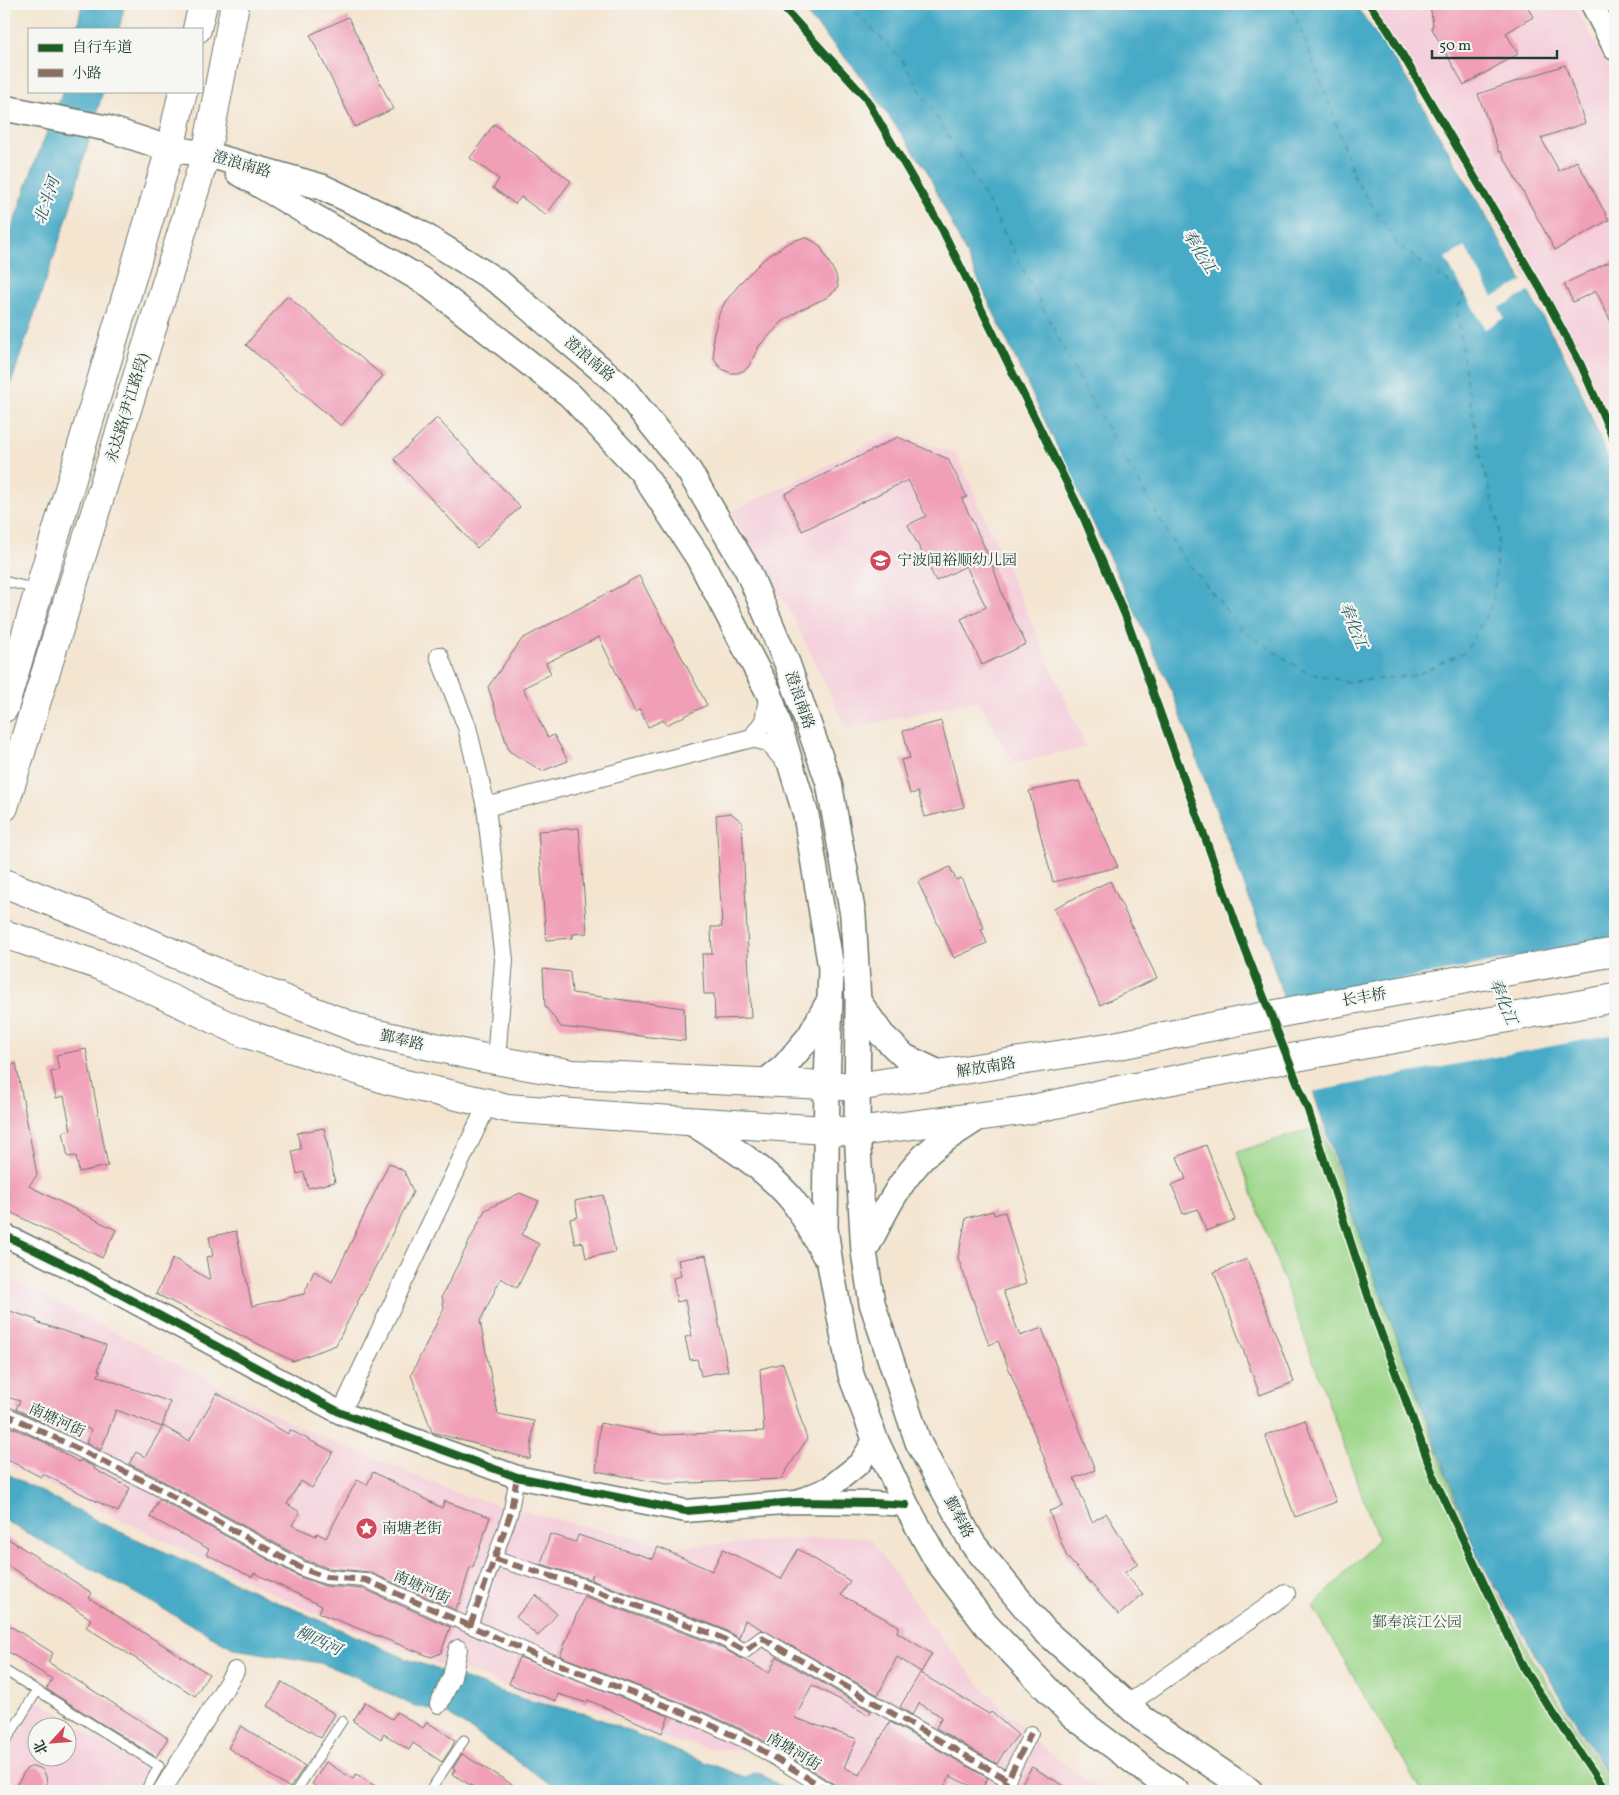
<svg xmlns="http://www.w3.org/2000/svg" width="1619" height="1795" font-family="Vollkorn,'Noto Serif SC',serif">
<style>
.built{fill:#f5cfdb;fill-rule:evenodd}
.green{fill:#9dd78a;stroke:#5e8a5f}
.water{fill:#46aac6;stroke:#32747d}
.pier{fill:#f4e5d1}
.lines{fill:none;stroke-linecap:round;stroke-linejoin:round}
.ferry{stroke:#2b5e60;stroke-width:1;stroke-dasharray:6 5;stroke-linecap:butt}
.building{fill:#f19eb7}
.service-casing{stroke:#6a786b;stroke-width:11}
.pedestrian-casing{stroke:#6a786b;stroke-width:16}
.minor-casing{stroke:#6a786b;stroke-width:20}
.tertiary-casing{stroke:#6a786b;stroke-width:25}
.secondary-casing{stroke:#6a786b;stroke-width:28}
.primary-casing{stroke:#6a786b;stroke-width:30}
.service{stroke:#fff;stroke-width:9}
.pedestrian{stroke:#fff;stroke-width:14}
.minor{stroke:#fff;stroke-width:18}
.tertiary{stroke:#fff;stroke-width:22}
.secondary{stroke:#fff;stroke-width:25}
.primary{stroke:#fff;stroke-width:28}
.quiet{stroke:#8d6e63;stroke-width:6;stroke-dasharray:12 6;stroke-linecap:butt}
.cycleway-casing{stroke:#f6f6f2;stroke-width:11}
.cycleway{stroke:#1b5e20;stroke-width:8}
.labels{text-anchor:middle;stroke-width:4.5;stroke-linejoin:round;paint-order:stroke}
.street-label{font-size:15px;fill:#1f3d34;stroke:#f6f6f2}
.poi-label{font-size:15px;fill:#1f3d34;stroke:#f6f6f2;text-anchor:start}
.park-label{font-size:15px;fill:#385c45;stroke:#f6f6f2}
.water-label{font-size:16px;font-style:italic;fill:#2b5e60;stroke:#f6f6f2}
</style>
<rect width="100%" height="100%" fill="#f6f6f2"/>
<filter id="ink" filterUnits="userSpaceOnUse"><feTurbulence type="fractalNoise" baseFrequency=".02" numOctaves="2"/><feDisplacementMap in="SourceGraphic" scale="10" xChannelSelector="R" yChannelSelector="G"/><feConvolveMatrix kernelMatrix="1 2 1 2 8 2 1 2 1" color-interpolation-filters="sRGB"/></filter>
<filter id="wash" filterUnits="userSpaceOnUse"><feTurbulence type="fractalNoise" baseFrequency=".0096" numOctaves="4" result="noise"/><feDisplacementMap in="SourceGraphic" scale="20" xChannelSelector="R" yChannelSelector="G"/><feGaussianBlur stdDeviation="1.12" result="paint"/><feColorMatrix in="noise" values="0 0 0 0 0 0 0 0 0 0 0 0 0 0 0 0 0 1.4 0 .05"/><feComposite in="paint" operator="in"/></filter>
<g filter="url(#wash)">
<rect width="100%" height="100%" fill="#f4e5d1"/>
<path class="built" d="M1366 4H1574L1615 78V464L1573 364 1488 209 1403 59Z
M1604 4H1615V26Z
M893 433 957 454 1086 747 1013 763 978 700 847 729 788 607 731 512Z
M4 1275 303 1429 462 1495 563 1521 675 1547 850 1536 871 1539 926 1619 981 1686 1045 1750 1102 1791H811L799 1784 795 1772 750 1747 741 1751 707 1748 692 1743H678L643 1731 629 1722 594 1708 562 1700 554 1704 524 1696 498 1683 476 1674 444 1666 321 1616 4 1463Z
M38 1700 147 1771 136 1791H4V1757ZM38 1728H68V1758H38Z"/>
<path class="green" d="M1320 1126 1475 1556 1535 1663 1614 1791H1421L1313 1607 1378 1539 1237 1152Z"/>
<path class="water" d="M82 4H125L119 29H77Z
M798 4H1355L1402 71 1486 216 1573 372 1615 475V1789L1477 1556 1354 1220 1268 949 1169 684 926 169 860 75Z
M63 91H103L68 215 4 404V251L32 170Z
M4 1472 109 1527 407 1659 526 1700 585 1713 684 1754 745 1777 758 1772 788 1791H561L446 1713 412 1705 354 1676 320 1663 235 1649 4 1520Z"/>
<path class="pier" d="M1465 247 1493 297 1525 280 1531 291 1499 308 1504 318 1485 329 1445 258Z
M1615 939V1034L1311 1092 1282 1002Z"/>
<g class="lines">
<path class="ferry" d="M848 4 902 60 991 207 1083 386 1179 552 1243 631 1304 671 1347 682 1417 675 1466 651 1493 603 1499 526 1482 462 1466 379 1457 312 1464 292 1431 270 1398 245 1355 179 1325 91 1290 4"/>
</g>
<g id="blocks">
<path class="building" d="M1430 4H1526L1533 17 1506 33 1518 54 1464 85 1431 27 1433 26Z
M348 17 393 109 355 127 310 35Z
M1565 65 1585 123 1541 138 1559 171 1577 161 1609 220 1555 250 1501 152H1499L1478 94Z
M494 124 571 181 546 215 521 197 515 204 493 188 499 179 470 158Z
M802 238H807L815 242 820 246 836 275 838 286 836 290 826 298 800 310 782 322 759 346 749 366 745 370 738 373H731L724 370 717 364 714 358 713 337 719 314 725 302 742 281 764 259 788 243Z
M1615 259V330L1596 291 1573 302 1564 284Z
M287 296 383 376 341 426 246 345Z
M437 418 520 507 477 548 394 459Z
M898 437 948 459 967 497 962 499 991 561 1004 599 1026 644 982 665 961 619 986 607 966 566 936 581 908 525 926 516 908 480 802 531 785 494Z
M639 576 707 705 666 725 663 720 648 727 640 709 635 712 599 637 546 663 551 674 523 688 548 738 554 735 568 761 542 771 509 751 488 687 522 639Z
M941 721 964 807 925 817 918 792 910 794 901 760 910 758 903 731Z
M1079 781 1118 867 1053 882 1029 791Z
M731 813 742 822 751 1018 715 1019 714 994H704L702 954H712L711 927H722L716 815Z
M579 828 587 933 573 934V938L546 940 538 831Z
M950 867 956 880 961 878 984 928 981 929 987 943 954 958 918 882Z
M1110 881 1157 978 1100 1005 1054 908Z
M543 969 570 972 572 993 684 1008 685 1041 561 1027 545 1006Z
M86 1049 108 1166 79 1172 76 1156 68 1157 63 1132 71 1130 64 1096 56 1098 51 1072 59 1070 56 1055Z
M16 1063 37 1175 29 1186 116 1230 102 1258 4 1209V1069Z
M324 1128 335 1182 308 1188 304 1172 297 1174 292 1151 301 1149 297 1133Z
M1206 1145 1235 1220 1206 1231 1198 1209 1183 1214 1172 1185 1186 1179 1177 1157Z
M389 1163 404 1171 413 1192 336 1345 293 1361 156 1294 173 1258 210 1280 206 1257 213 1256 209 1237 236 1231 252 1306 304 1294 314 1271 332 1282Z
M520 1193 539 1201 522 1235 539 1244 517 1288 501 1278 480 1321 498 1414 534 1421 530 1459 432 1432 411 1375 444 1308 442 1296 485 1210Z
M603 1195 615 1252 586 1258 583 1242 575 1244 570 1219 578 1217 575 1201Z
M993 1211 994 1215 1005 1212 1026 1284 1003 1291 1020 1336 1042 1328 1095 1470 1074 1478 1092 1522 1106 1513 1138 1564 1124 1573 1143 1594 1119 1615 1067 1557 1049 1511 1063 1506 998 1341 989 1345 958 1258 966 1218Z
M706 1255 728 1371 701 1376 697 1359 690 1360 685 1337 692 1336 685 1300 677 1302 673 1278 681 1276 678 1260Z
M1247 1259 1294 1382 1260 1395 1214 1272Z
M4 1309 37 1320 36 1322 106 1345 98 1370 100 1371 98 1376 170 1402 162 1427 116 1410 101 1450 86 1443 91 1430 52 1414 48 1425 16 1409 20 1401 4 1396Z
M783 1363 807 1439 781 1479 667 1484 596 1471 600 1423 663 1435 764 1431 760 1369Z
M217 1393 288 1434 290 1430 333 1452 312 1488 301 1481 287 1504 300 1512 292 1525 316 1536 317 1533 326 1538 357 1480 367 1485 373 1472 442 1508 444 1501 490 1517 473 1567H470L459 1604 458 1603 456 1610 369 1572 328 1568 307 1561 158 1478 129 1464 136 1452 145 1457 163 1426 189 1441Z
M1305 1420 1336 1502 1295 1517 1265 1435Z
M4 1424 42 1441 79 1462 80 1460 95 1467 94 1469 130 1488 118 1512 43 1474 41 1477 4 1458Z
M159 1499 300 1577 325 1586 364 1589 450 1627 441 1653 431 1657 319 1613 322 1606 254 1573 252 1577 206 1554 209 1549 150 1517Z
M550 1534 576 1542 578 1535 653 1559 658 1547 712 1571 723 1549 781 1579 798 1549 850 1581 841 1595 899 1626 897 1632 932 1654 921 1672 897 1657 878 1695 745 1620 739 1638 721 1628 591 1580 593 1574 589 1579 541 1564Z
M4 1536 92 1593 89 1598 209 1674 195 1696 86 1627 91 1619 4 1563Z
M536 1595 557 1614 538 1636 516 1617Z
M584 1596 714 1644 769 1673 777 1657 871 1711 869 1715 812 1685 795 1718 857 1739 844 1767 859 1775 890 1722 988 1778 981 1791 950 1776 942 1791H843L834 1784 754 1735 690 1706 560 1656Z
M4 1622 53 1653 48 1662 168 1738 156 1757 46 1689 52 1679 4 1649Z
M519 1657 669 1716 662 1733 588 1700 587 1703 558 1694 556 1701 509 1684Z
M920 1673 989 1714 991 1712 1018 1735 1004 1752 997 1764 936 1728 942 1717 919 1703 912 1715 900 1707Z
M282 1682 335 1714 321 1738 268 1706Z
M365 1702 392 1719 397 1712 423 1728 427 1722 455 1740 452 1747 442 1762 413 1743 409 1750 384 1734 381 1739 353 1721Z
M241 1726 305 1766 290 1788 228 1748Z
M462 1754 523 1791H480L452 1774 455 1770 453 1768Z
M326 1762 353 1779 356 1774 383 1791H324L312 1784Z
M31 1767H38L43 1770 46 1776 48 1791H13L26 1769Z
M1032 1767 1073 1791H1017Z"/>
</g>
</g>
<g filter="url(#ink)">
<use href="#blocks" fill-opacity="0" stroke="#6a786b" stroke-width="1"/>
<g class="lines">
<defs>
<path id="service" d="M4 581 36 589
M4 1670 159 1766 145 1791
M4 1744 37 1691
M296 1791 342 1721
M430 1791 464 1740"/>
<path id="pedestrian" d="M4 1413 154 1486 303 1569 326 1577 366 1580 545 1659 687 1714 750 1743 829 1791
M495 1559 583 1586 718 1636 745 1651 762 1638 1008 1780
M470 1626 510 1515 517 1477
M1002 1791 1031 1733"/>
<path id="minor" d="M439 656 467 727 486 807
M768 698 764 721 752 738 768 742 788 765
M496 1060 504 960 486 807 752 738
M341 1413 488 1103
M439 1704 452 1677 458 1649
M1127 1705 1286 1594
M162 1791 235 1671"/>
<path id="tertiary" d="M1592 4 1615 49
M4 1235 77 1271 341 1413 517 1477 686 1511 795 1502 873 1503 906 1505
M803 1499 829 1488 860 1463 875 1439"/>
<path id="secondary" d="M4 108 106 128 170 149 206 154 322 187 420 233 500 283 622 387 689 471 748 571 787 663 829 783 853 915 858 1001 857 1132 864 1252 872 1303 918 1442 973 1544 1044 1630 1142 1718 1250 1791
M238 172 425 282 570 395 642 472 698 557 769 693 806 815 831 968 827 1085 825 1228 830 1264 851 1375 875 1439 906 1505 936 1559 986 1625 1072 1715 1153 1776 1176 1791
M858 1001 882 1035 905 1057 941 1074
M765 1082 784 1067 810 1036 827 1005
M689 1121C724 1143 760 1164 788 1195 803 1212 813 1234 824 1254
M864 1252C880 1222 894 1189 918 1163 934 1144 959 1131 979 1117"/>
<path id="primary" d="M197 29 203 4
M4 708 170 149 183 91
M4 807 206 154 235 4
M4 883 109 925 235 980 364 1031 484 1058 573 1074 827 1085 857 1087 1114 1046 1296 1010 1615 952
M4 934 101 966 244 1033 387 1080 488 1103 507 1108 626 1117 857 1132 1028 1110 1119 1090 1615 998"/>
</defs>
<use href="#service" class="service-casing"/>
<use href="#pedestrian" class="pedestrian-casing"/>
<use href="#minor" class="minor-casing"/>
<use href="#tertiary" class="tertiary-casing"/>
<use href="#secondary" class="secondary-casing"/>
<use href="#primary" class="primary-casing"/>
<use href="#service" class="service"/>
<use href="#pedestrian" class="pedestrian"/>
<use href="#minor" class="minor"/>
<use href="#tertiary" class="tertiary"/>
<use href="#secondary" class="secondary"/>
<use href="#primary" class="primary"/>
<path class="quiet" d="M4 1413 154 1486 303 1569 326 1577 366 1580 545 1659 687 1714 750 1743 829 1791
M495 1559 583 1586 718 1636 745 1651 762 1638 1008 1780
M470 1626 510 1515 517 1477
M1002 1791 1031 1733"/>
<defs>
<path id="cycleway" d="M780 4 865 97 942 229 1082 514 1125 615 1245 949 1308 1110 1374 1314 1435 1480 1526 1673 1606 1791
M1369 4 1388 30 1541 290 1581 365 1615 443
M4 1235 77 1271 341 1413 517 1477 686 1511 795 1502 873 1503 906 1505"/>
</defs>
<use href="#cycleway" class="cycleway-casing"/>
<use href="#cycleway" class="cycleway"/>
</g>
</g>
<defs>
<symbol id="school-disc" viewBox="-11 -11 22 22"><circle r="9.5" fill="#d1495b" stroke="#f6f6f2"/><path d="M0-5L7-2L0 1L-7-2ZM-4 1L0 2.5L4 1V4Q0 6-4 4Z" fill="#fff"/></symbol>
<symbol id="sight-disc" viewBox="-11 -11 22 22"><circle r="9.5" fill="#d1495b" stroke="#f6f6f2"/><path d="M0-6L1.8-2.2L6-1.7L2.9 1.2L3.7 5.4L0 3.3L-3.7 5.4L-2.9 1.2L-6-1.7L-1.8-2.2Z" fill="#fff"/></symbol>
</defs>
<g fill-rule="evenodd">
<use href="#school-disc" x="868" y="548" width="25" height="25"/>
<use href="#sight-disc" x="354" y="1516" width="25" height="25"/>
</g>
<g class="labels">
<g class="street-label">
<text transform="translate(242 164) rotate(16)" y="5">澄浪南路</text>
<text transform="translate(590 359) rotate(40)" y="5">澄浪南路</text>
<text transform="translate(127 408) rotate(-73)" y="5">永达路(尹江路段)</text>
<text transform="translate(800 700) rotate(71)" y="5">澄浪南路</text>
<text transform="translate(1364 997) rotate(-10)" y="5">长丰桥</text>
<text transform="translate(402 1040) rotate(13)" y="5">鄞奉路</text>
<text transform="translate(986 1067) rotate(-9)" y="5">解放南路</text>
<text transform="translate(57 1420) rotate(25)" y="5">南塘河街</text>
<text transform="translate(959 1517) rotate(62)" y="5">鄞奉路</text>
<text transform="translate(422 1587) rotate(24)" y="5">南塘河街</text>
<text transform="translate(794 1751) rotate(31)" y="5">南塘河街</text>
</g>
<g class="poi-label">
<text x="897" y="565">宁波闻裕顺幼儿园</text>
<text x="382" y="1533">南塘老街</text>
</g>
<g class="park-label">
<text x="1417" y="1627">鄞奉滨江公园</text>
</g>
<g class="water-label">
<text transform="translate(46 200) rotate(-71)" y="6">北斗河</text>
<text transform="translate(1200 251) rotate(58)" y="6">奉化江</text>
<text transform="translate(1354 625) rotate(68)" y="6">奉化江</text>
<text transform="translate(1504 1001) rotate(68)" y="6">奉化江</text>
<text transform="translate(319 1640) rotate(25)" y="6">柳西河</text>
</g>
</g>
<rect width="1619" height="1795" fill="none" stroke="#f6f6f2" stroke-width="20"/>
<rect x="28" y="28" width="175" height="65" fill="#f6f6f2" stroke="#a0aca6"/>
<rect x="38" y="44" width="25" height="8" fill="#1b5e20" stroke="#a0aca6"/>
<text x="72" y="52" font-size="15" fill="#1f3d34">自行车道</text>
<rect x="38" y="69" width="25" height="8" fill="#8d6e63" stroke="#a0aca6"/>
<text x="72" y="78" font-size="15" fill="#1f3d34">小路</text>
<g transform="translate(52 1742) rotate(244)"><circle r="24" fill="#f6f6f2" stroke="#a0aca6"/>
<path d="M0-4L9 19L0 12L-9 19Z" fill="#d1495b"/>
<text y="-8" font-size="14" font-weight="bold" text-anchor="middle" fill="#1f3d34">北</text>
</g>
<path d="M1432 50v8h125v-8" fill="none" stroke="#1f3d34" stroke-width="2.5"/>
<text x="1439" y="50" font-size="15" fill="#1f3d34" stroke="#f6f6f2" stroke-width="4" paint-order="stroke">50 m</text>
</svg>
